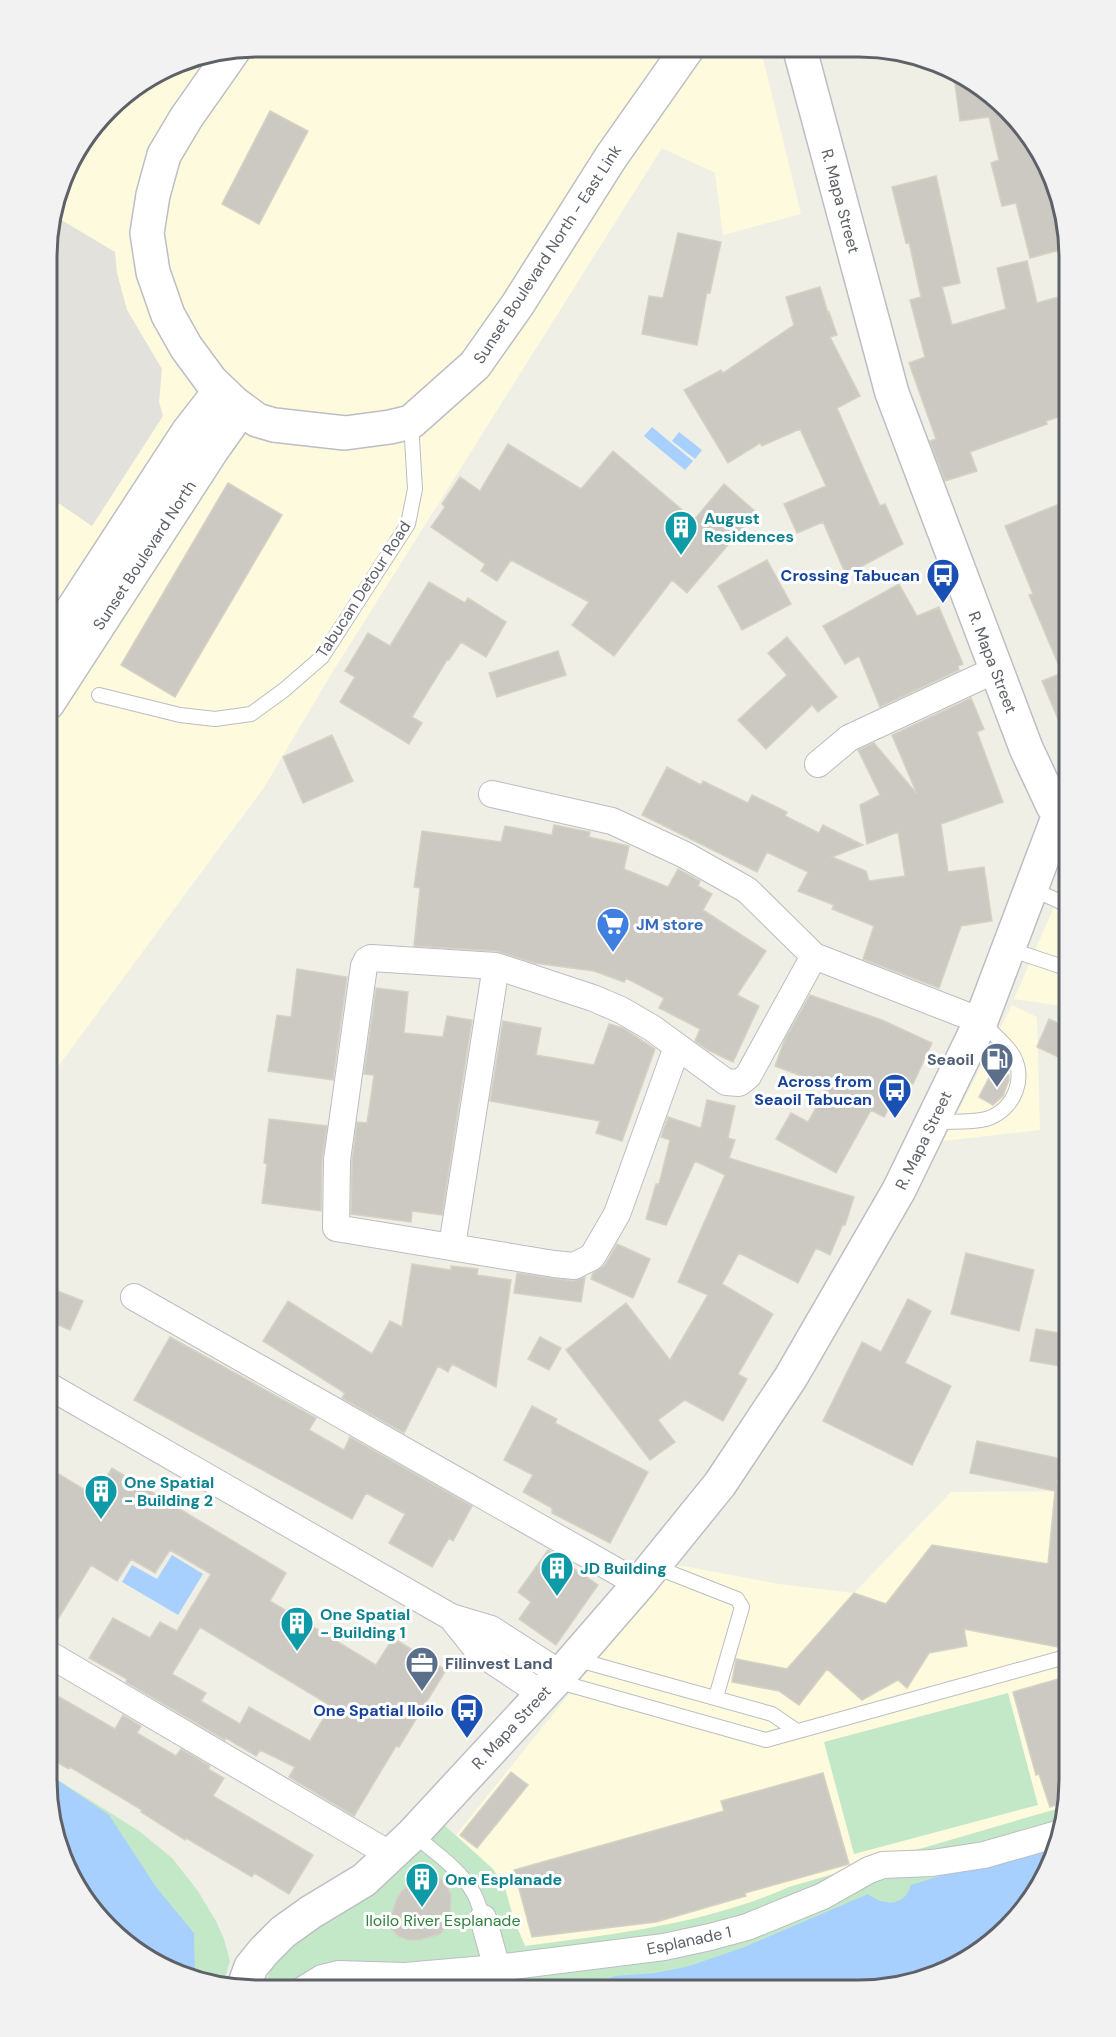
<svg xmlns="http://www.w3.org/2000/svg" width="1116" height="2037" font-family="'DM Sans',sans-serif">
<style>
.commercial{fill:#fefadd}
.industrial{fill:#e2e1db}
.green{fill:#c3e8c7}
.water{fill:#a8d0ff}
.building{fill:#ccc9c3;stroke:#d5d2c4;stroke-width:1.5;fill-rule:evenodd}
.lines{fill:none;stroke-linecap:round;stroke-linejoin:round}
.lane-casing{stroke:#bbbdc2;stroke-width:16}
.street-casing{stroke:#bbbdc2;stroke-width:28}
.secondary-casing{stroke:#bcbec4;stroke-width:36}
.lane{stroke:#fff;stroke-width:14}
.street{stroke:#fff;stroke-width:26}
.secondary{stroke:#fff;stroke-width:33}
.labels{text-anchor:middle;stroke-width:6;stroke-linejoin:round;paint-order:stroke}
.street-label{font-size:16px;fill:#5e6167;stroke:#fff}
.culture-label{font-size:16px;font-weight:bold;fill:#0d838f;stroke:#fff;text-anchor:start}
.transit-label{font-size:16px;font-weight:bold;fill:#164399;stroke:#fff;text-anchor:end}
.shop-label{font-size:16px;font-weight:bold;fill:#366cbe;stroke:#fff;text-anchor:start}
.service-label{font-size:16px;font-weight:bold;fill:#4e5e75;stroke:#fff;text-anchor:end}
.park-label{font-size:16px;fill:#32823e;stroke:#fff}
.rim{fill:none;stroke:#5e6167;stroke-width:3}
</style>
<rect width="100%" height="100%" fill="#f0efe6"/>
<path class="commercial" d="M257 47 761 50 801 214 723 235 715 173 662 148 330 676 265 786 57 1068 47 1043 48 230 68 164 118 99 177 62Z
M1069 872V1007L1014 999Z
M1012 1005 1037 1017 1040 1130 943 1141Z
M1069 1491V1794L1067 1806 789 1887 767 1897 689 1921 616 1934 525 1946 514 1920 505 1888 493 1869 456 1835 614 1638 678 1565 779 1584 854 1593 951 1492Z"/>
<path class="industrial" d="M53 215 115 252 117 273 127 310 162 369 159 402 163 416 92 526 48 496V230Z"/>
<path class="green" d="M1008 1693 1038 1805 854 1854 824 1742Z
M47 1773 139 1831 172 1858 198 1891 216 1921 224 1939 230 1961 222 1987 176 1974 58 1848Z
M1067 1806 1058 1848 711 1990H538L521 1985 504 1989H263L272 1967 294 1943 443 1824 493 1869 505 1888 514 1920 525 1946C615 1934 705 1924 789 1887Z"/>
<path class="water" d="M652 427 693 461 685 470 644 436Z
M679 432 702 450 695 459 672 441Z
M172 1555 203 1574 178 1615 122 1582 132 1565 157 1579Z
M47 1773 109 1815 156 1887 194 1933 195 1979 176 1974 119 1938 58 1848Z
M1059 1846 1026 1908 987 1947 927 1979 859 1990H556L592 1985 615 1976 655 1973 686 1967 742 1948 868 1894C883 1906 905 1907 911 1885L975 1865Z"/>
<path class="building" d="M954 77 997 99 1058 189 1068 248 1030 258 1016 203 1002 206 991 163 999 160 989 117 960 121Z
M270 111 308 131 259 224 222 204Z
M936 176 960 283 942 287 952 325 1006 309 997 268 1027 261 1037 303 1069 294V414L1046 421 1047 424 970 452 977 471 945 481 930 441 936 439 909 363 925 357 910 300 921 297 909 242 906 243 892 187Z
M678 233 721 242 710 293 707 292 697 345 642 334 649 296 663 298Z
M820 287 828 313 829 312 837 335 830 337 860 396 837 408 880 506 885 504 903 544 846 575 823 522 797 533 784 504 826 486 800 429 762 446 760 443 728 463 684 390 721 370 723 373 794 325 786 297Z
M508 444 581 489 613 451 694 520 724 484 756 512 687 593 672 580 614 656 572 625 589 602 511 560 497 581 481 571 485 564 431 527 445 507 442 504 460 477 480 491Z
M228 483 282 515 175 697 121 665Z
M1069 500V745L1042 681 1062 673 1029 595 1033 594 1005 526Z
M767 560 791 604 742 630 718 586Z
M429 582 465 603 468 598 506 622 486 657 461 642 449 660H447L412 717 422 723 409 744 340 702 355 677 345 671 368 633 390 646Z
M899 584 917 616 939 607 963 664 958 666 959 670 880 707 859 656 845 664 823 626Z
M787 637 837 697 818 712 812 705 766 749 738 720 787 675 768 653Z
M558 651 566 675 497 697 489 673Z
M971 698 984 729 977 732 1003 802 941 824 948 872 984 867 992 921 961 926 939 988 863 959 874 926 832 909 834 905 798 891 808 872 767 852 757 872 642 815 667 767 701 785 703 781 748 803 752 795 787 812 785 816 819 833 823 825 863 845 832 857 866 871 869 881 905 876 898 832 867 844 860 805 880 795 858 750 874 743 917 794 892 735Z
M332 735 353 781 303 803 283 757Z
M554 825 590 832 589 837 629 846 624 869 668 887 678 869 700 881 698 886 712 894 703 910 766 951 737 995 759 1006 733 1062 708 1050 695 1041 700 1029 659 1008 664 998 626 978 624 982 594 971 534 963 497 951 414 946 420 888 414 887 422 831 501 842 505 826 552 835Z
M297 969 347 977 333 1080 268 1071 277 1015 291 1017Z
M376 988 408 992 404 1033 443 1037 447 1016 472 1020 442 1215 412 1211 411 1222 351 1214 352 1161 357 1122 367 1123 374 1075 364 1074Z
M810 995 882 1020 932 1043 913 1084 905 1080 884 1117 871 1110 836 1173 776 1139 791 1113 808 1122 828 1086 775 1066 785 1039Z
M1049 1019 1069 1028V1062L1037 1047Z
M503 1021 541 1028 536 1055 594 1065 609 1024 623 1028 655 1049 622 1141 596 1133 600 1121 490 1101Z
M994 1068 1009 1075V1080L1003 1096 993 1105 979 1097Z
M707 1100 735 1106 728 1138 735 1140 729 1158 854 1197 845 1225 843 1224 830 1255 816 1248 798 1283 739 1253 722 1284 773 1314 738 1374 747 1379 723 1421 685 1400 658 1420 675 1442 650 1460 566 1350 626 1303 670 1360 708 1295 678 1282 725 1175 695 1161 666 1225 646 1219 656 1184H659L670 1140 661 1137 668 1117 701 1128Z
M269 1119 327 1126 322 1160 321 1211 262 1203 267 1164 264 1163Z
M617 1244 650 1259 633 1298 591 1279 593 1273 605 1265Z
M966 1253 1034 1270 1019 1331 951 1314Z
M412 1264 451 1270V1266L478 1269 477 1275 511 1280 496 1387 452 1364 448 1372 438 1366 404 1433 342 1398 345 1393 263 1341 288 1301 372 1354 390 1321 402 1327Z
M517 1273 573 1281 585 1277 581 1302 514 1293Z
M47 1287 83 1301 70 1330 47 1320Z
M908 1299 931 1311 905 1363 951 1386 912 1465 823 1421 862 1342 881 1352Z
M1036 1329 1065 1334 1059 1366 1030 1361Z
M170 1337 316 1418 309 1430 344 1450 350 1437 472 1506 453 1541 449 1538 432 1567 389 1543 405 1514 366 1493 352 1519 134 1400Z
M540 1337 561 1348 549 1370 528 1359Z
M532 1406 557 1419 555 1423 648 1472 610 1543 552 1513V1508L523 1492 533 1475 504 1460Z
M977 1441 1062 1459 1057 1483H1069V1647L1063 1648 964 1629 967 1646 929 1653 907 1688 898 1680 862 1700 827 1669 799 1705 779 1691 732 1682 736 1659 787 1669 854 1593 886 1604 932 1545 1048 1564 1055 1491 970 1473Z
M47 1467 95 1496 112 1468 286 1573 270 1601 376 1665 393 1638 446 1670 399 1747 396 1746 354 1816 289 1777 295 1767 260 1750 256 1756 226 1738 225 1740 126 1682 127 1679 89 1658 113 1618 150 1638 160 1622 177 1631 211 1574 170 1550 155 1573 131 1559 117 1581 91 1565 47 1637ZM200 1627 331 1706 310 1741 249 1707 240 1724 201 1701 206 1693 172 1674Z
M548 1550 598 1585 556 1645 519 1619 531 1602 518 1592Z
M1069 1676V1794L1068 1801 1050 1807 1039 1774 1036 1775 1013 1692Z
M47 1690 115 1729 123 1715 141 1726 137 1733 176 1756 181 1749 210 1766 208 1769 224 1778 213 1796 313 1855 289 1894 254 1873 252 1877 186 1838 185 1840 141 1812 142 1810 70 1767 69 1769 47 1757Z
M511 1772 528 1785 477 1848 460 1835Z
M823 1773 849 1864 745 1893 746 1896 656 1922 532 1937 514 1870 724 1811 721 1801Z
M431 1875 444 1880 451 1895 450 1917 446 1927 440 1934 419 1940H408L398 1936 384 1920 392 1913 397 1898 402 1891 415 1879Z"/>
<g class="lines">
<defs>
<path id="lane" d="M99 695 180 715 215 719 251 714 284 690 322 657 408 524 415 489 411 422
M1031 888 1069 906
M1009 949 1069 969
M935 1122C951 1121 971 1123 986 1119 1014 1111 1029 1076 1010 1051 1002 1041 990 1031 981 1021
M653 1566 737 1599 742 1607 716 1697
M575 1659 772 1714 797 1731
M556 1681 766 1740 1069 1656
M413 1834C434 1852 459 1868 473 1892 478 1900 480 1910 483 1918"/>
<path id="street" d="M818 764 849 738 995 670
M492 794 612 821 685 855 747 890 814 956 981 1021
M677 1047 617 1214 592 1257 574 1266 554 1264 336 1228 337 1160 364 966 367 960 371 958 496 966 593 998 621 1010 652 1028 726 1082 739 1083 748 1076 814 956
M452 1246 496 966
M134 1297 639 1584
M47 1385 451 1617 491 1629 561 1674
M451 1617 479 1652 542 1694
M47 1653 391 1855
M483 1918 497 1968
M304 1989 322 1978 338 1974 405 1976 497 1968 664 1947 710 1937 747 1927 823 1896 869 1870 883 1865 932 1863 984 1855 1061 1833"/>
<path id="secondary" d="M800 50 892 393 1026 748 1053 806 1060 812 1069 814
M233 51 186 118 164 155 153 195 147 233 153 272 168 315 186 347 211 381 234 403 257 420 274 425 345 433 390 427 411 422 475 365 518 304 611 157 687 49
M48 647 188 432 220 391
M48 703 212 450 241 409
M243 1989 251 1967 264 1951 283 1932 311 1912 364 1880 413 1834 561 1674 639 1584 720 1484 791 1377 899 1190 981 1021 1060 812"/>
</defs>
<use href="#lane" class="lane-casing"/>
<use href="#street" class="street-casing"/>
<use href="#secondary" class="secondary-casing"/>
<use href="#lane" class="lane"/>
<use href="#street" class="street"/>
<use href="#secondary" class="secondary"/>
</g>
<defs>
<symbol id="building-pin" viewBox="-11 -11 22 30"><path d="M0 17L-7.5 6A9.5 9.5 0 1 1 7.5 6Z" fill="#0f9aa8" stroke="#fff"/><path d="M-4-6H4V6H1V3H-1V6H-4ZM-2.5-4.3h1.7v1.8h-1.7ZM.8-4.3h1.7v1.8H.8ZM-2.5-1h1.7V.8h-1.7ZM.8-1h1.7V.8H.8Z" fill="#fff"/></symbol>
<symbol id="bus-pin" viewBox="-11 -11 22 30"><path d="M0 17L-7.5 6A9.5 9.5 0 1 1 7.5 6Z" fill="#1a4fb4" stroke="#fff"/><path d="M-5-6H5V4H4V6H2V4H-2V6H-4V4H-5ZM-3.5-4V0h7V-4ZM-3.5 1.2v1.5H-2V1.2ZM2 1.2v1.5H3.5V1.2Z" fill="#fff"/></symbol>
<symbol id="supermarket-pin" viewBox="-11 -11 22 30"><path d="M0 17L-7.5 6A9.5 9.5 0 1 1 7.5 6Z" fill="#3f7fe0" stroke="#fff"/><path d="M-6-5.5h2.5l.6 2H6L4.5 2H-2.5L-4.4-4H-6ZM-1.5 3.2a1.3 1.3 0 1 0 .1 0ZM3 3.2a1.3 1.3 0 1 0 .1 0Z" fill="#fff"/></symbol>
<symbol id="fuel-pin" viewBox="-11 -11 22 30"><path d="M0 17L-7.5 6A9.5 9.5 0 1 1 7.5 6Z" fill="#5c6f8a" stroke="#fff"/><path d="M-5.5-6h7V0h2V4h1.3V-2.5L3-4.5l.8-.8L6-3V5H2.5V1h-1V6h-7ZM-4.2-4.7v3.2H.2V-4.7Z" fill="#fff"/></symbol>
<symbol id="office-pin" viewBox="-11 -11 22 30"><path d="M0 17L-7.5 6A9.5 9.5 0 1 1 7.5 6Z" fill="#5c6f8a" stroke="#fff"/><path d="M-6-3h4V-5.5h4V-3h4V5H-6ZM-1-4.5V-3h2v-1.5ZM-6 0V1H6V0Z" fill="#fff"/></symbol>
</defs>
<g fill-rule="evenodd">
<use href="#building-pin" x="662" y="508" width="38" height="52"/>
<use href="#bus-pin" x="924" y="556" width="38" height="52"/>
<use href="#supermarket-pin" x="594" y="905" width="38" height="52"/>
<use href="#fuel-pin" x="978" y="1040" width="38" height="52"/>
<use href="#bus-pin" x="876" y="1071" width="38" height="52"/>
<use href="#building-pin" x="82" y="1472" width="38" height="52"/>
<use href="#building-pin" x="538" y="1549" width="38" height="52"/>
<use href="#building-pin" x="278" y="1604" width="38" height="52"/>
<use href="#office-pin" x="403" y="1644" width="38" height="52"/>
<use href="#bus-pin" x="448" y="1691" width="38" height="52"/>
<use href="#building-pin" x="403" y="1860" width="38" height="52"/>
</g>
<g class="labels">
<g class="street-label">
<text transform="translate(841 201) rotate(75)" y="6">R. Mapa Street</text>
<text transform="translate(547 254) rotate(-57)" y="6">Sunset Boulevard North - East Link</text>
<text transform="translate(144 555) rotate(-57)" y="6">Sunset Boulevard North</text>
<text transform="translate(363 589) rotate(-57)" y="6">Tabucan Detour Road</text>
<text transform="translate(993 662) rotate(69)" y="6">R. Mapa Street</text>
<text transform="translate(923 1140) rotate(-64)" y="6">R. Mapa Street</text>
<text transform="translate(511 1727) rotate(-47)" y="6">R. Mapa Street</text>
<text transform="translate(689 1940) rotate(-12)" y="6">Esplanade 1</text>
</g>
<g class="culture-label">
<text x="704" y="524">August<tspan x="704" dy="18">Residences</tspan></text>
<text x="124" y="1488">One Spatial<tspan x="124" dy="18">- Building 2</tspan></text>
<text x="580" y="1574">JD Building</text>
<text x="320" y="1620">One Spatial<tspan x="320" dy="18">- Building 1</tspan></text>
<text x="445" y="1885">One Esplanade</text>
</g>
<g class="transit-label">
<text x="920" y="581">Crossing Tabucan</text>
<text x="872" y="1087">Across from<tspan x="872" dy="18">Seaoil Tabucan</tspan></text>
<text x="444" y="1716">One Spatial Iloilo</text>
</g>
<g class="shop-label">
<text x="636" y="930">JM store</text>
</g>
<g class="service-label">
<text x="974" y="1065">Seaoil</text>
<text x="445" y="1669" text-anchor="start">Filinvest Land</text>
</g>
<g class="park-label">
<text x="443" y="1926">Iloilo River Esplanade</text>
</g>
</g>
<path d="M0 0H1116V2037H0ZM257 57H859A200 200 0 0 1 1059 257V1780A200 200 0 0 1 859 1980H257A200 200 0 0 1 57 1780V257A200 200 0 0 1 257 57Z" fill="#f2f2f3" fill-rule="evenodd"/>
<path class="rim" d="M257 57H859A200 200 0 0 1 1059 257V1780A200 200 0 0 1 859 1980H257A200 200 0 0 1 57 1780V257A200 200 0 0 1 257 57Z"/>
</svg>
